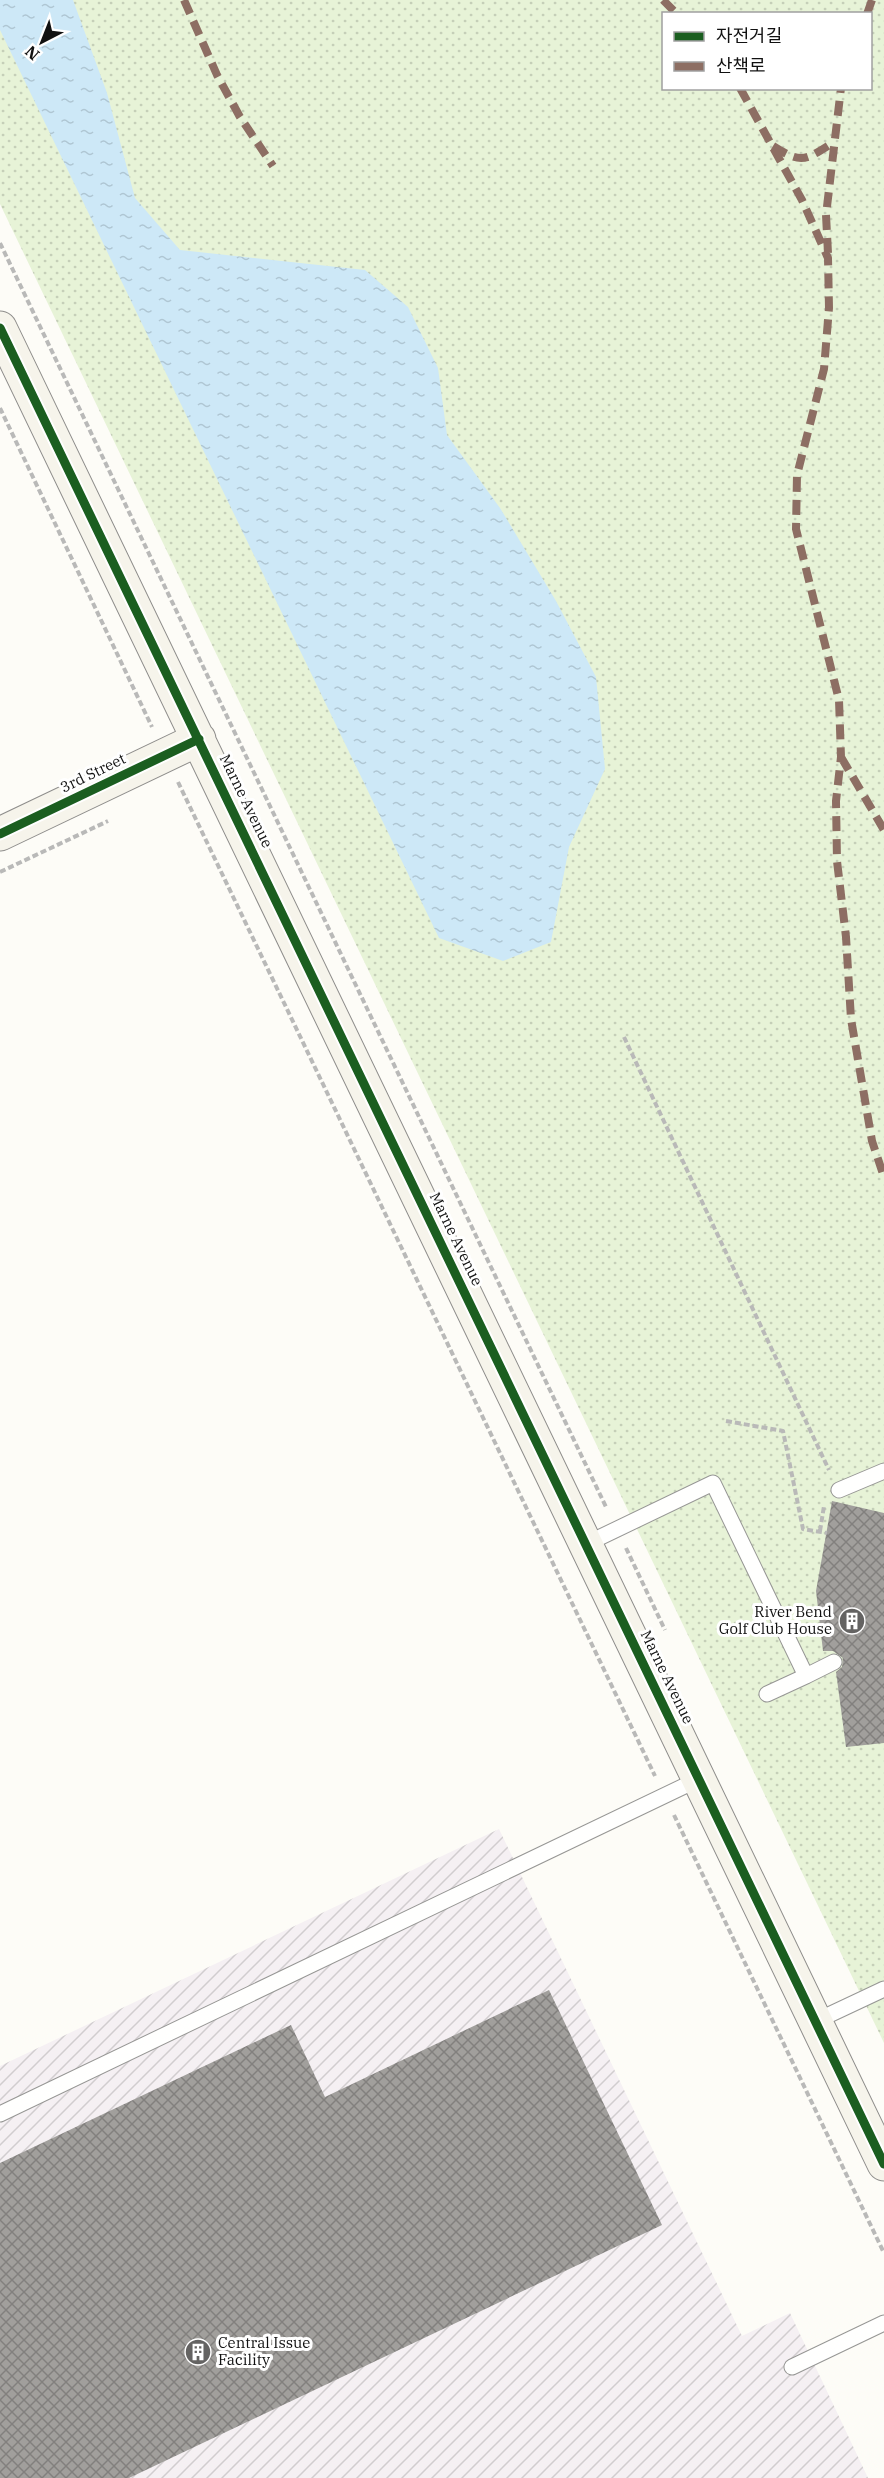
<svg xmlns="http://www.w3.org/2000/svg" width="884" height="2478" font-family="'IBM Plex Serif','Noto Sans KR',serif">
<style>
.industrial{fill:url(#industrial-furrows)}
.grass{fill:url(#grass-dots);fill-rule:evenodd}
.water{fill:url(#water-ripples)}
.building{fill:url(#building-cross-hatch)}
.lines{fill:none;stroke-linecap:round;stroke-linejoin:round}
.lane-casing{stroke:#979795;stroke-width:17}
.secondary-casing{stroke:#8e8d8b;stroke-width:35}
.path{stroke:#b9b9b8;stroke-width:4;stroke-dasharray:6 3;stroke-linecap:butt}
.lane{stroke:#fffffe;stroke-width:15}
.secondary{stroke:#f6f4eb;stroke-width:33}
.quiet{stroke:#8d6e63;stroke-width:8;stroke-dasharray:15 8;stroke-linecap:butt}
.cycleway-casing{stroke:#fff;stroke-width:13}
.cycleway{stroke:#1b5e20;stroke-width:9}
.labels{text-anchor:middle;stroke-width:6;stroke-linejoin:round;paint-order:stroke}
.street-label{font-size:15px;fill:#111;stroke:#fff}
.poi-label{font-size:15px;fill:#111;stroke:#fff;text-anchor:end}
</style>
<defs>
<pattern id="industrial-furrows" width="10" height="10" patternUnits="userSpaceOnUse" patternTransform="scale(1.5)"><rect width="10" height="10" fill="#f5f0f3"/><path d="M-1 1l2-2M0 10L10 0M9 11l2-2" fill="none" stroke="#d1cdcf"/></pattern>
<pattern id="grass-dots" width="8" height="8" patternUnits="userSpaceOnUse" patternTransform="scale(1.5)"><rect width="8" height="8" fill="#e7f3d7"/><path d="M2 2h.1M6 6h.1" fill="none" stroke="#c5cfb8" stroke-width="1.8" stroke-linecap="round"/></pattern>
<pattern id="water-ripples" width="26" height="14" patternUnits="userSpaceOnUse" patternTransform="scale(1.5)"><rect width="26" height="14" fill="#cde8f7"/><path d="M2 4q2-2 4 0t4 0M15 11q2-2 4 0t4 0" fill="none" stroke="#afc6d3"/></pattern>
<pattern id="building-cross-hatch" width="8" height="8" patternUnits="userSpaceOnUse" patternTransform="scale(1.5)"><rect width="8" height="8" fill="#a19f9c"/><path d="M0 0l8 8M0 8l8-8" fill="none" stroke="#82807e"/></pattern>
</defs>
<rect width="100%" height="100%" fill="#fdfcf7"/>
<path class="industrial" d="M499 1829 742 2336 790 2313 868 2478H0V2066Z"/>
<path class="grass" d="M0 0H884V2043L0 204ZM664 14H870V88H664Z"/>
<path class="water" d="M0 0H73L107 93 135 198 180 250 365 270 408 307 438 368 447 435 500 508 556 601 596 677 605 769 569 847 551 942 503 961 439 938 0 30Z"/>
<path class="building" d="M832 1501 884 1513V1743L846 1747 836 1672 842 1667 843 1658 833 1651H823L816 1591Z
M549 1990 662 2225 129 2478H0V2163L291 2025 325 2097Z"/>
<g class="lines">
<defs>
<path id="lane" d="M839 1490 884 1471
M586 1544 713 1483 806 1676 767 1694
M806 1676 834 1662
M816 2021 884 1989
M0 2114 699 1779
M792 2367 884 2323"/>
<path id="secondary" d="M0 328 884 2164
M0 834 199 739"/>
</defs>
<use href="#lane" class="lane-casing"/>
<use href="#secondary" class="secondary-casing"/>
<path class="path" d="M0 243 607 1509
M0 408 152 727
M178 782 655 1776
M0 872 108 821
M624 1037 829 1470
M726 1421 783 1431 803 1529 827 1533
M820 1531 824 1506
M626 1548 665 1630
M674 1815 884 2253"/>
<use href="#lane" class="lane"/>
<use href="#secondary" class="secondary"/>
<path class="quiet" d="M184 0 217 75 240 117 273 166
M663 0 677 14
M867 14 872 0
M740 88 802 200 828 258 829 308 824 369 797 475 796 529 839 700 841 757 836 801 837 861 846 937 851 1019 872 1141 884 1177
M773 146C803 165 805 160 834 142
M828 253 826 215 841 88
M841 757 884 830"/>
<defs>
<path id="cycleway" d="M0 328 884 2164
M0 834 199 739"/>
</defs>
<use href="#cycleway" class="cycleway-casing"/>
<use href="#cycleway" class="cycleway"/>
</g>
<defs>
<symbol id="building-disc" viewBox="-11 -11 22 22"><circle r="9.5" fill="#646362" stroke="#fff"/><path d="M-4-6H4V6H1V3H-1V6H-4ZM-2.5-4.3h1.7v1.8h-1.7ZM.8-4.3h1.7v1.8H.8ZM-2.5-1h1.7V.8h-1.7ZM.8-1h1.7V.8H.8Z" fill="#fff"/></symbol>
</defs>
<g fill-rule="evenodd">
<use href="#building-disc" x="837" y="1606" width="30" height="30"/>
<use href="#building-disc" x="183" y="2337" width="30" height="30"/>
</g>
<g class="labels">
<g class="street-label">
<text transform="translate(93 773) rotate(-26)" y="5">3rd Street</text>
<text transform="translate(246 801) rotate(64)" y="5">Marne Avenue</text>
<text transform="translate(456 1239) rotate(64)" y="5">Marne Avenue</text>
<text transform="translate(667 1677) rotate(64)" y="5">Marne Avenue</text>
</g>
<g class="poi-label">
<text x="832" y="1617">River Bend<tspan x="832" dy="17">Golf Club House</tspan></text>
<text x="218" y="2348" text-anchor="start">Central Issue<tspan x="218" dy="17">Facility</tspan></text>
</g>
</g>
<rect x="662" y="12" width="210" height="78" fill="#ffffff" stroke="#a0a0a0" stroke-width="1.5"/>
<rect x="674" y="32" width="30" height="9" fill="#1b5e20" stroke="#a0a0a0" stroke-width="1.5"/>
<text x="716" y="42" font-size="18" fill="#111111">자전거길</text>
<rect x="674" y="62" width="30" height="9" fill="#8d6e63" stroke="#a0a0a0" stroke-width="1.5"/>
<text x="716" y="72" font-size="18" fill="#111111">산책로</text>
<g transform="translate(42 42) rotate(222)" stroke="#ffffff" stroke-width="4.5" paint-order="stroke">
<path d="M0-4.5L10 22L0 15L-10 22Z" fill="#111111"/>
<text y="-9" font-size="16" font-weight="bold" text-anchor="middle" fill="#111111">N</text>
</g>
</svg>
